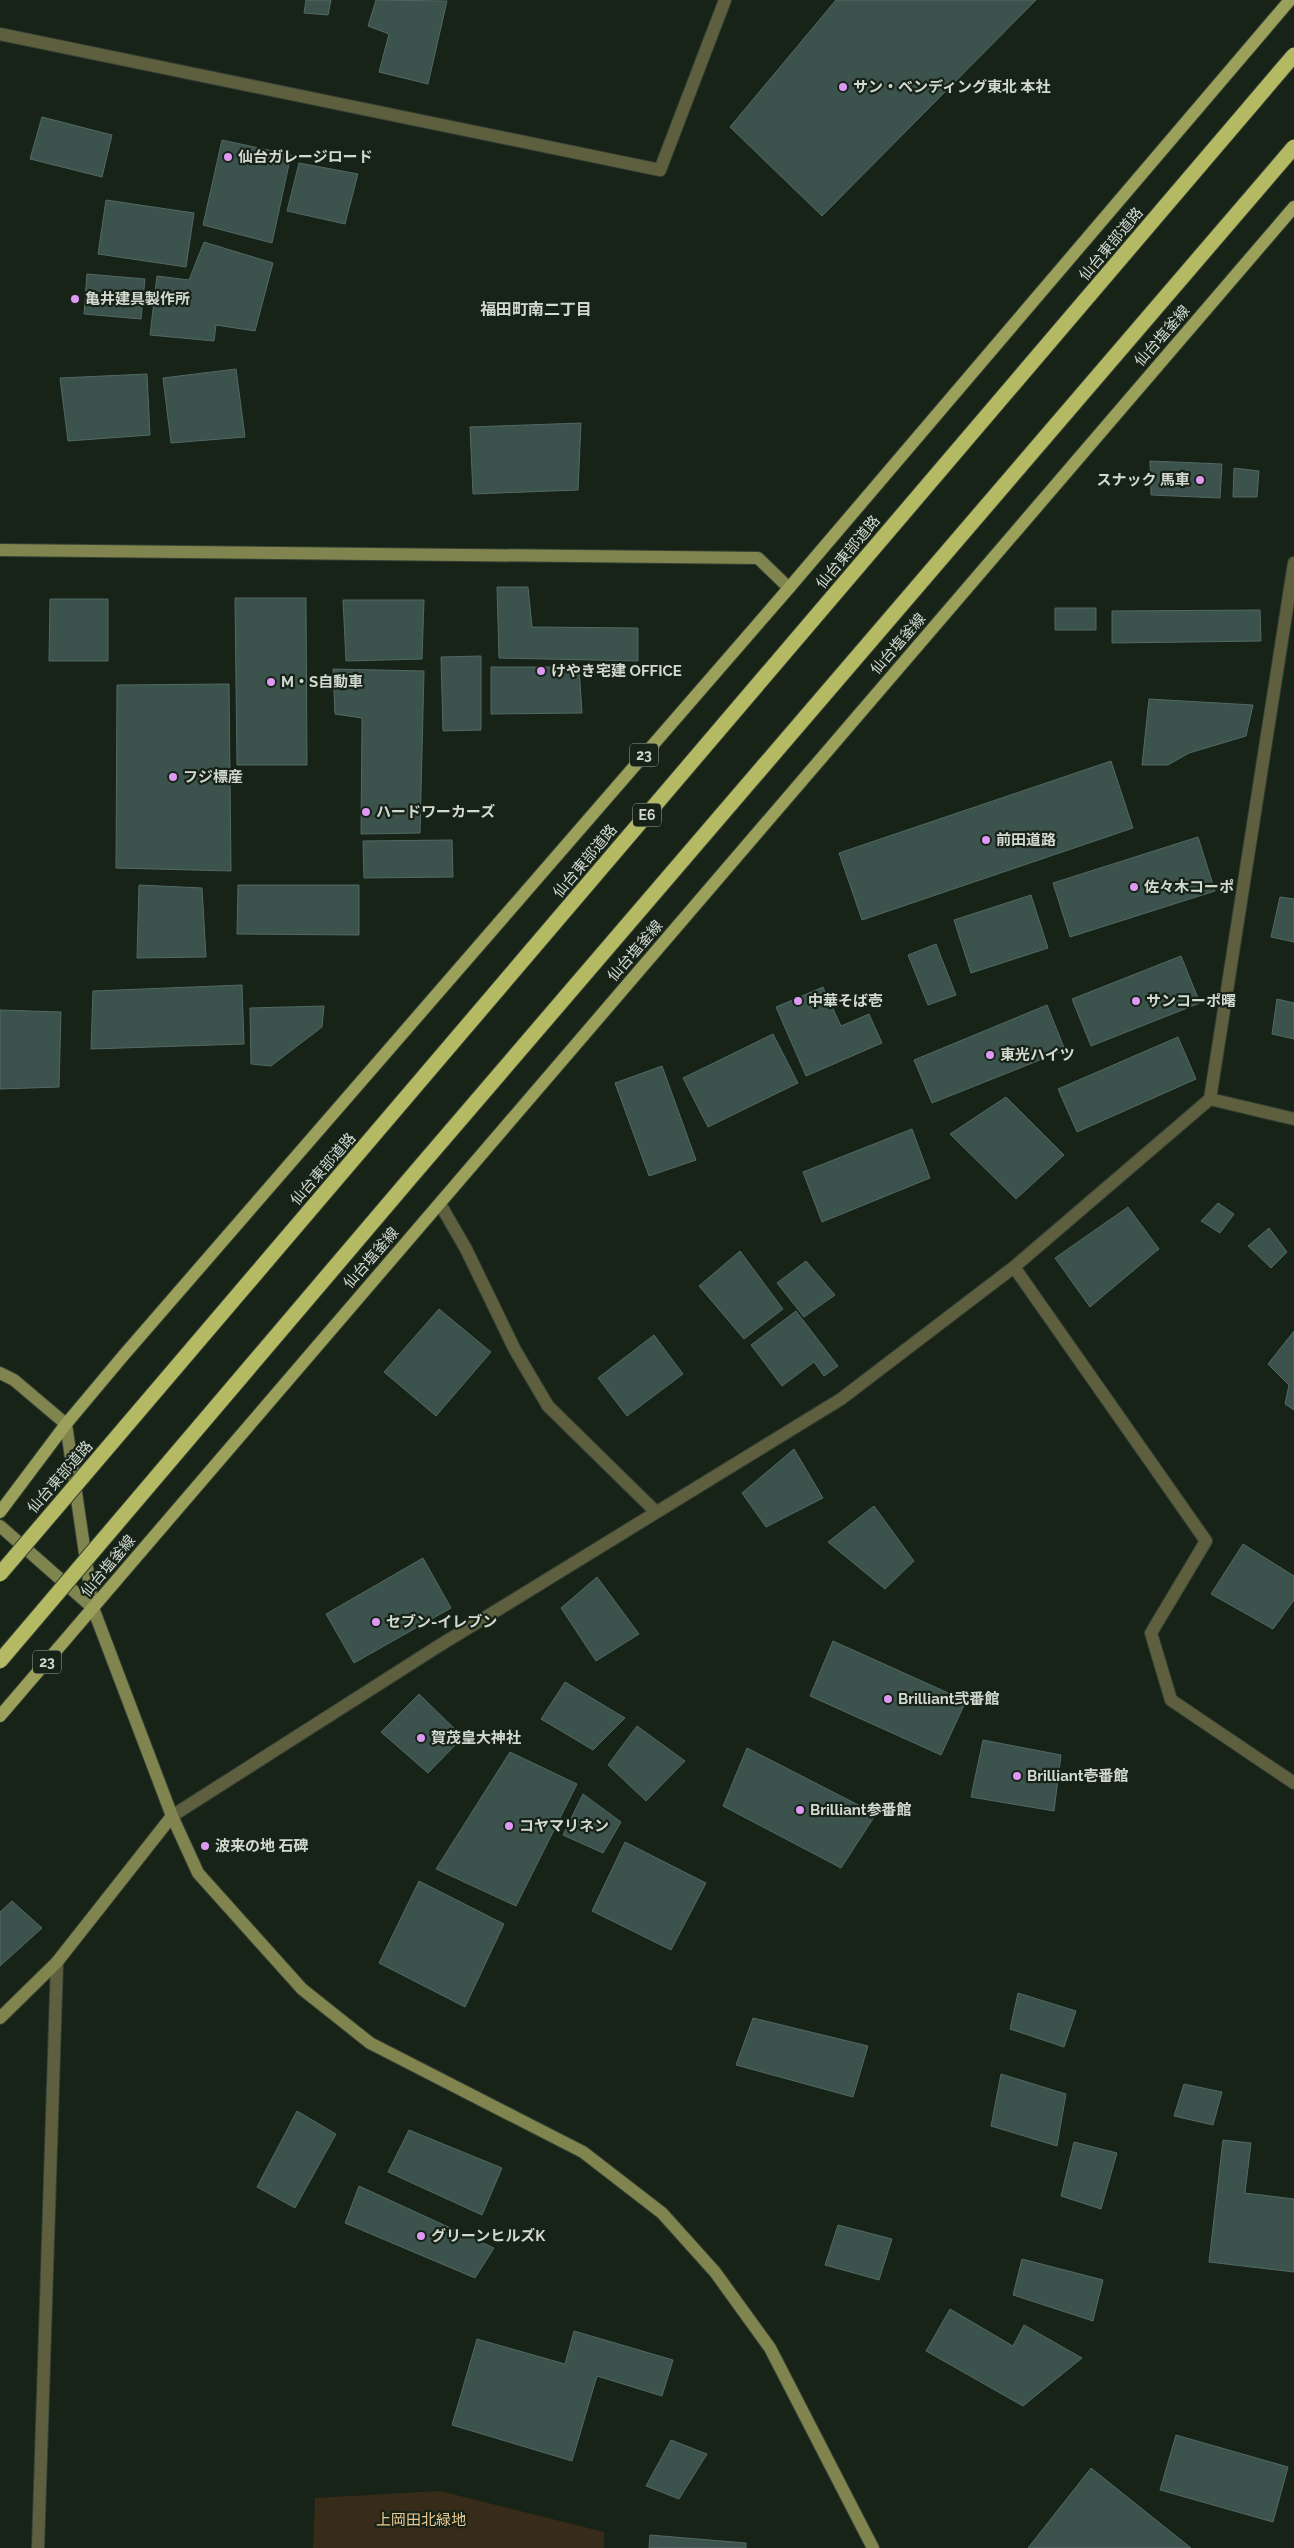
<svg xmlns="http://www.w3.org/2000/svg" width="1294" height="2548" font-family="Raleway,'Noto Sans JP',sans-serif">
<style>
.green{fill:#372b19}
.building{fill:#3c524d;stroke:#526964}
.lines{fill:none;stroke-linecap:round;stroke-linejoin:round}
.lane-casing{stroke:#354035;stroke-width:14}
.street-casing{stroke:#354035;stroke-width:14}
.secondary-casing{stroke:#354035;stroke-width:14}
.primary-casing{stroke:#354035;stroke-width:14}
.lane{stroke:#5d5f3f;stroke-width:12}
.street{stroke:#5d5f3f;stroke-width:12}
.secondary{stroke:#80844e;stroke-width:12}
.primary{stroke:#9ba05a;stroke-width:12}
.highway-bridge-casing{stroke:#354035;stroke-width:17;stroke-linecap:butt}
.highway-bridge{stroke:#b4b964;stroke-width:15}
.poi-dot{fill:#dd99f4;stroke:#172317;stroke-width:2}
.labels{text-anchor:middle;stroke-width:4.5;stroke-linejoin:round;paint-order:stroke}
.shield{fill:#172317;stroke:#99a299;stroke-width:1}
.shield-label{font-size:14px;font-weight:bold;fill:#d1d9d1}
.poi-label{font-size:15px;font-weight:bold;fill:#d1d9d1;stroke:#172317;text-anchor:start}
.street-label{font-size:15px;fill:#d1d9d1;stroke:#172317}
.park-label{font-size:15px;fill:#ebc893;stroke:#172317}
.neighbourhood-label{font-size:16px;font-weight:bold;fill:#d1d9d1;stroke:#172317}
</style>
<rect width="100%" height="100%" fill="#172317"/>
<path class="green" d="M440 2491 604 2532V2548H313L315 2498Z"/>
<path class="building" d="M306 0H331L328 15 304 13Z
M376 0 447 1 428 84 379 72 389 34 368 26Z
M836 0H1036L822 216 730 127Z
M42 117 112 135 102 177 30 159Z
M222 140 291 155 272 243 203 225Z
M299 163 358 174 345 224 287 211Z
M106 200 194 213 186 267 98 254Z
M204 242 273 263 255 331 216 325 214 341 150 335 157 276 189 280Z
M87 274 145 279 141 319 84 314Z
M236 369 245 437 171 443 163 378Z
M147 374 150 435 68 441 60 378Z
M581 423 578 490 473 494 470 427Z
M1150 461 1222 464 1220 498 1151 495Z
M1234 468 1259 471 1257 497H1233Z
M497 587H528L532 627 638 628V661L499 658Z
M235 598H306L307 765H237Z
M50 599H108V661H49Z
M343 600H424L422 659 346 661Z
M1055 608H1096V630H1055Z
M1260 610 1261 641 1112 643V611Z
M481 656V730L443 731 441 657Z
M491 667H579L582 713 491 714Z
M333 669 424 671 420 833 361 834 362 718 335 714Z
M229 684 231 871 116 868 117 685Z
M1149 699 1253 705 1246 736 1189 753 1168 765H1142Z
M1111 761 1133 828 862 920 839 853Z
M1198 837 1215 891 1070 937 1053 883Z
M452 840 453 877 364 878 363 841Z
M139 885 202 888 206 957 137 958Z
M238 885H359V935L237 934Z
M1031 895 1048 948 971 973 954 920Z
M1280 897 1294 899V942L1271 937Z
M936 944 956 995 928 1005 908 955Z
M1181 956 1200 1003 1091 1046 1072 999Z
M242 985 244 1044 91 1049 93 991Z
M823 987 841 1026 869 1014 882 1043 806 1076 776 1007Z
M1277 999 1294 1003V1039L1272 1034Z
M1047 1005 1065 1050 932 1103 914 1060Z
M324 1006 322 1027 271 1066 251 1064 250 1008Z
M0 1010 61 1012 59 1087 0 1089Z
M773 1034 798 1083 708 1127 683 1078Z
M1178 1037 1196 1079 1077 1132 1058 1089Z
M662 1066 696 1160 649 1176 615 1083Z
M1006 1097 1064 1155 1016 1199 950 1134Z
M912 1129 930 1178 822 1222 803 1172Z
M1218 1203 1234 1214 1220 1233 1201 1221Z
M1128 1207 1159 1249 1090 1307 1055 1258Z
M1269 1228 1287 1252 1271 1268 1248 1246Z
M740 1251 783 1309 744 1339 699 1286Z
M806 1261 835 1295 804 1317 777 1283Z
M439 1309 491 1352 436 1416 384 1372Z
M796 1311 838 1366 824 1376 814 1362 782 1386 751 1345Z
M1294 1331V1410L1285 1404 1289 1385 1268 1364Z
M654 1335 683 1374 627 1416 598 1378Z
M794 1449 823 1498 766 1527 742 1493Z
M874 1506 914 1561 885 1589 828 1542Z
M1243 1544 1294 1576V1600L1273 1629 1211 1594Z
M423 1558 451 1608 354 1663 326 1614Z
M597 1577 639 1634 596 1661 561 1608Z
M833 1641 966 1701 941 1755 810 1696Z
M565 1682 625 1718 593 1750 541 1719Z
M419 1694 463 1737 428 1773 381 1732Z
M637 1726 685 1761 646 1801 608 1765Z
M983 1740 1061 1755 1054 1811 971 1797Z
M747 1748 876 1814 841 1868 723 1806Z
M510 1752 577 1784 516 1906 436 1869Z
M583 1794 621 1822 603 1853 563 1835Z
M625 1842 706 1883 671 1950 592 1911Z
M419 1881 504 1924 465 2007 379 1963Z
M12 1901 42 1928 0 1966V1912Z
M1018 1993 1076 2011 1064 2047 1010 2029Z
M753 2018 868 2046 853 2097 736 2065Z
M1001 2074 1066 2094 1057 2146 991 2126Z
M1184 2084 1222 2092 1213 2125 1174 2116Z
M297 2111 336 2134 295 2208 257 2187Z
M409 2130 502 2168 482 2215 388 2172Z
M1223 2140 1251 2143 1245 2193 1294 2199V2272L1209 2262Z
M1074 2142 1117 2153 1101 2209 1061 2196Z
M359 2186 494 2248 475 2278 345 2223Z
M838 2225 892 2239 879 2280 825 2265Z
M1022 2259 1103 2280 1093 2321 1013 2295Z
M950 2309 1013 2346 1024 2325 1082 2358 1023 2406 926 2351Z
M574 2331 673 2360 662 2396 597 2376 572 2461 452 2425 477 2339 565 2364Z
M1176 2435 1288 2467 1273 2522 1160 2490Z
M671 2440 707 2454 679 2499 646 2486Z
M1091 2468 1191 2548H1028Z
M650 2535 746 2543V2548H649Z"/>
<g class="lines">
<defs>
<path id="lane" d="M440 1204 466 1249 515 1350 548 1406 656 1512"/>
<path id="street" d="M0 34 660 170 725 0
M1210 1099 1294 1119
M1014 1267 1206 1541 1151 1633 1171 1700 1294 1783
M172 1816 437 1647 841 1399 1014 1267 1210 1099 1294 563
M38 2548 57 1962"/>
<path id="secondary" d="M0 550 758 558 789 588
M0 1373 14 1380 66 1424 93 1608 172 1816 198 1873 302 1989 370 2043 583 2152 662 2213 715 2272 770 2348 873 2548
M0 1526 93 1608
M0 2018 57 1962 172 1816"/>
<path id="primary" d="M0 1512 66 1424 123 1356 789 588 1290 0
M0 1716 1294 207"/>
</defs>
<use href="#lane" class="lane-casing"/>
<use href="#street" class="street-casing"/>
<use href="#secondary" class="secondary-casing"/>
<use href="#primary" class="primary-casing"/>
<use href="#lane" class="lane"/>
<use href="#street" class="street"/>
<use href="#secondary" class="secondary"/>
<use href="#primary" class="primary"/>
<defs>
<path id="highway-bridge" d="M0 1574 1294 55
M0 1661 412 1176 1294 147"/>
</defs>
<use href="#highway-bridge" class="highway-bridge-casing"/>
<use href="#highway-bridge" class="highway-bridge"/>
</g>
<g class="poi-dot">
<circle cx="843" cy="87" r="5"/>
<circle cx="228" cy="157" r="5"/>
<circle cx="75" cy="299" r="5"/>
<circle cx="1200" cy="480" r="5"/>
<circle cx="541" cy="671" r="5"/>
<circle cx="271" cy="682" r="5"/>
<circle cx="173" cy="777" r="5"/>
<circle cx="366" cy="812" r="5"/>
<circle cx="986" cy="840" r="5"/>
<circle cx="1134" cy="887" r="5"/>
<circle cx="798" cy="1001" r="5"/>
<circle cx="1136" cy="1001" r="5"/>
<circle cx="990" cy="1055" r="5"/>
<circle cx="376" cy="1622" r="5"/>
<circle cx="888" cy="1699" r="5"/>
<circle cx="421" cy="1738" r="5"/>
<circle cx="1017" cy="1776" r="5"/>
<circle cx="800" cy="1810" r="5"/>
<circle cx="509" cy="1826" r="5"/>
<circle cx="205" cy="1846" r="5"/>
<circle cx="421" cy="2236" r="5"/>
</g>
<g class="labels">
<g class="shield">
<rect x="630" y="743.5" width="28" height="23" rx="4"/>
<rect x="633" y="803.5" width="28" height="23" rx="4"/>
<rect x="33" y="1650.5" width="28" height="23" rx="4"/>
</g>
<g class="shield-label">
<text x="644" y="760">23</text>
<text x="647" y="820">E6</text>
<text x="47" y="1667">23</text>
</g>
<g class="poi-label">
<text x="853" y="92">サン・ベンディング東北 本社</text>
<text x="238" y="162">仙台ガレージロード</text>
<text x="85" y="304">亀井建具製作所</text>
<text x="1190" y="485" text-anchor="end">スナック 馬車</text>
<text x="551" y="676">けやき宅建 OFFICE</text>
<text x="281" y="687">M・S自動車</text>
<text x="183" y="782">フジ標産</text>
<text x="376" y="817">ハードワーカーズ</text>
<text x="996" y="845">前田道路</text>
<text x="1144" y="892">佐々木コーポ</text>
<text x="808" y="1006">中華そば壱</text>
<text x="1146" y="1006">サンコーポ曙</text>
<text x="1000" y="1060">東光ハイツ</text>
<text x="386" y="1627">セブン-イレブン</text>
<text x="898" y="1704">Brilliant弐番館</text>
<text x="431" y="1743">賀茂皇大神社</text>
<text x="1027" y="1781">Brilliant壱番館</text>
<text x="810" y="1815">Brilliant参番館</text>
<text x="519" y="1831">コヤマリネン</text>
<text x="215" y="1851">波来の地 石碑</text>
<text x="431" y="2241">グリーンヒルズK</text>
</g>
<g class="street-label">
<text transform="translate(1111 244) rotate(-50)" y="5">仙台東部道路</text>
<text transform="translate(1162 336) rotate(-49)" y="5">仙台塩釜線</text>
<text transform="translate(848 552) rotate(-50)" y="5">仙台東部道路</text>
<text transform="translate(898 644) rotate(-49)" y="5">仙台塩釜線</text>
<text transform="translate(585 861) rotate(-50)" y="5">仙台東部道路</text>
<text transform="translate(635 951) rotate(-49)" y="5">仙台塩釜線</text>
<text transform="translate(323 1169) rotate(-49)" y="5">仙台東部道路</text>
<text transform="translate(371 1258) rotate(-49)" y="5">仙台塩釜線</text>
<text transform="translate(60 1477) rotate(-49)" y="5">仙台東部道路</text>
<text transform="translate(108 1566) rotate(-50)" y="5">仙台塩釜線</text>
</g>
<g class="park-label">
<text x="421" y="2525">上岡田北緑地</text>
</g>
<g class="neighbourhood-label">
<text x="536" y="315">福田町南二丁目</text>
</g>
</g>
</svg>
